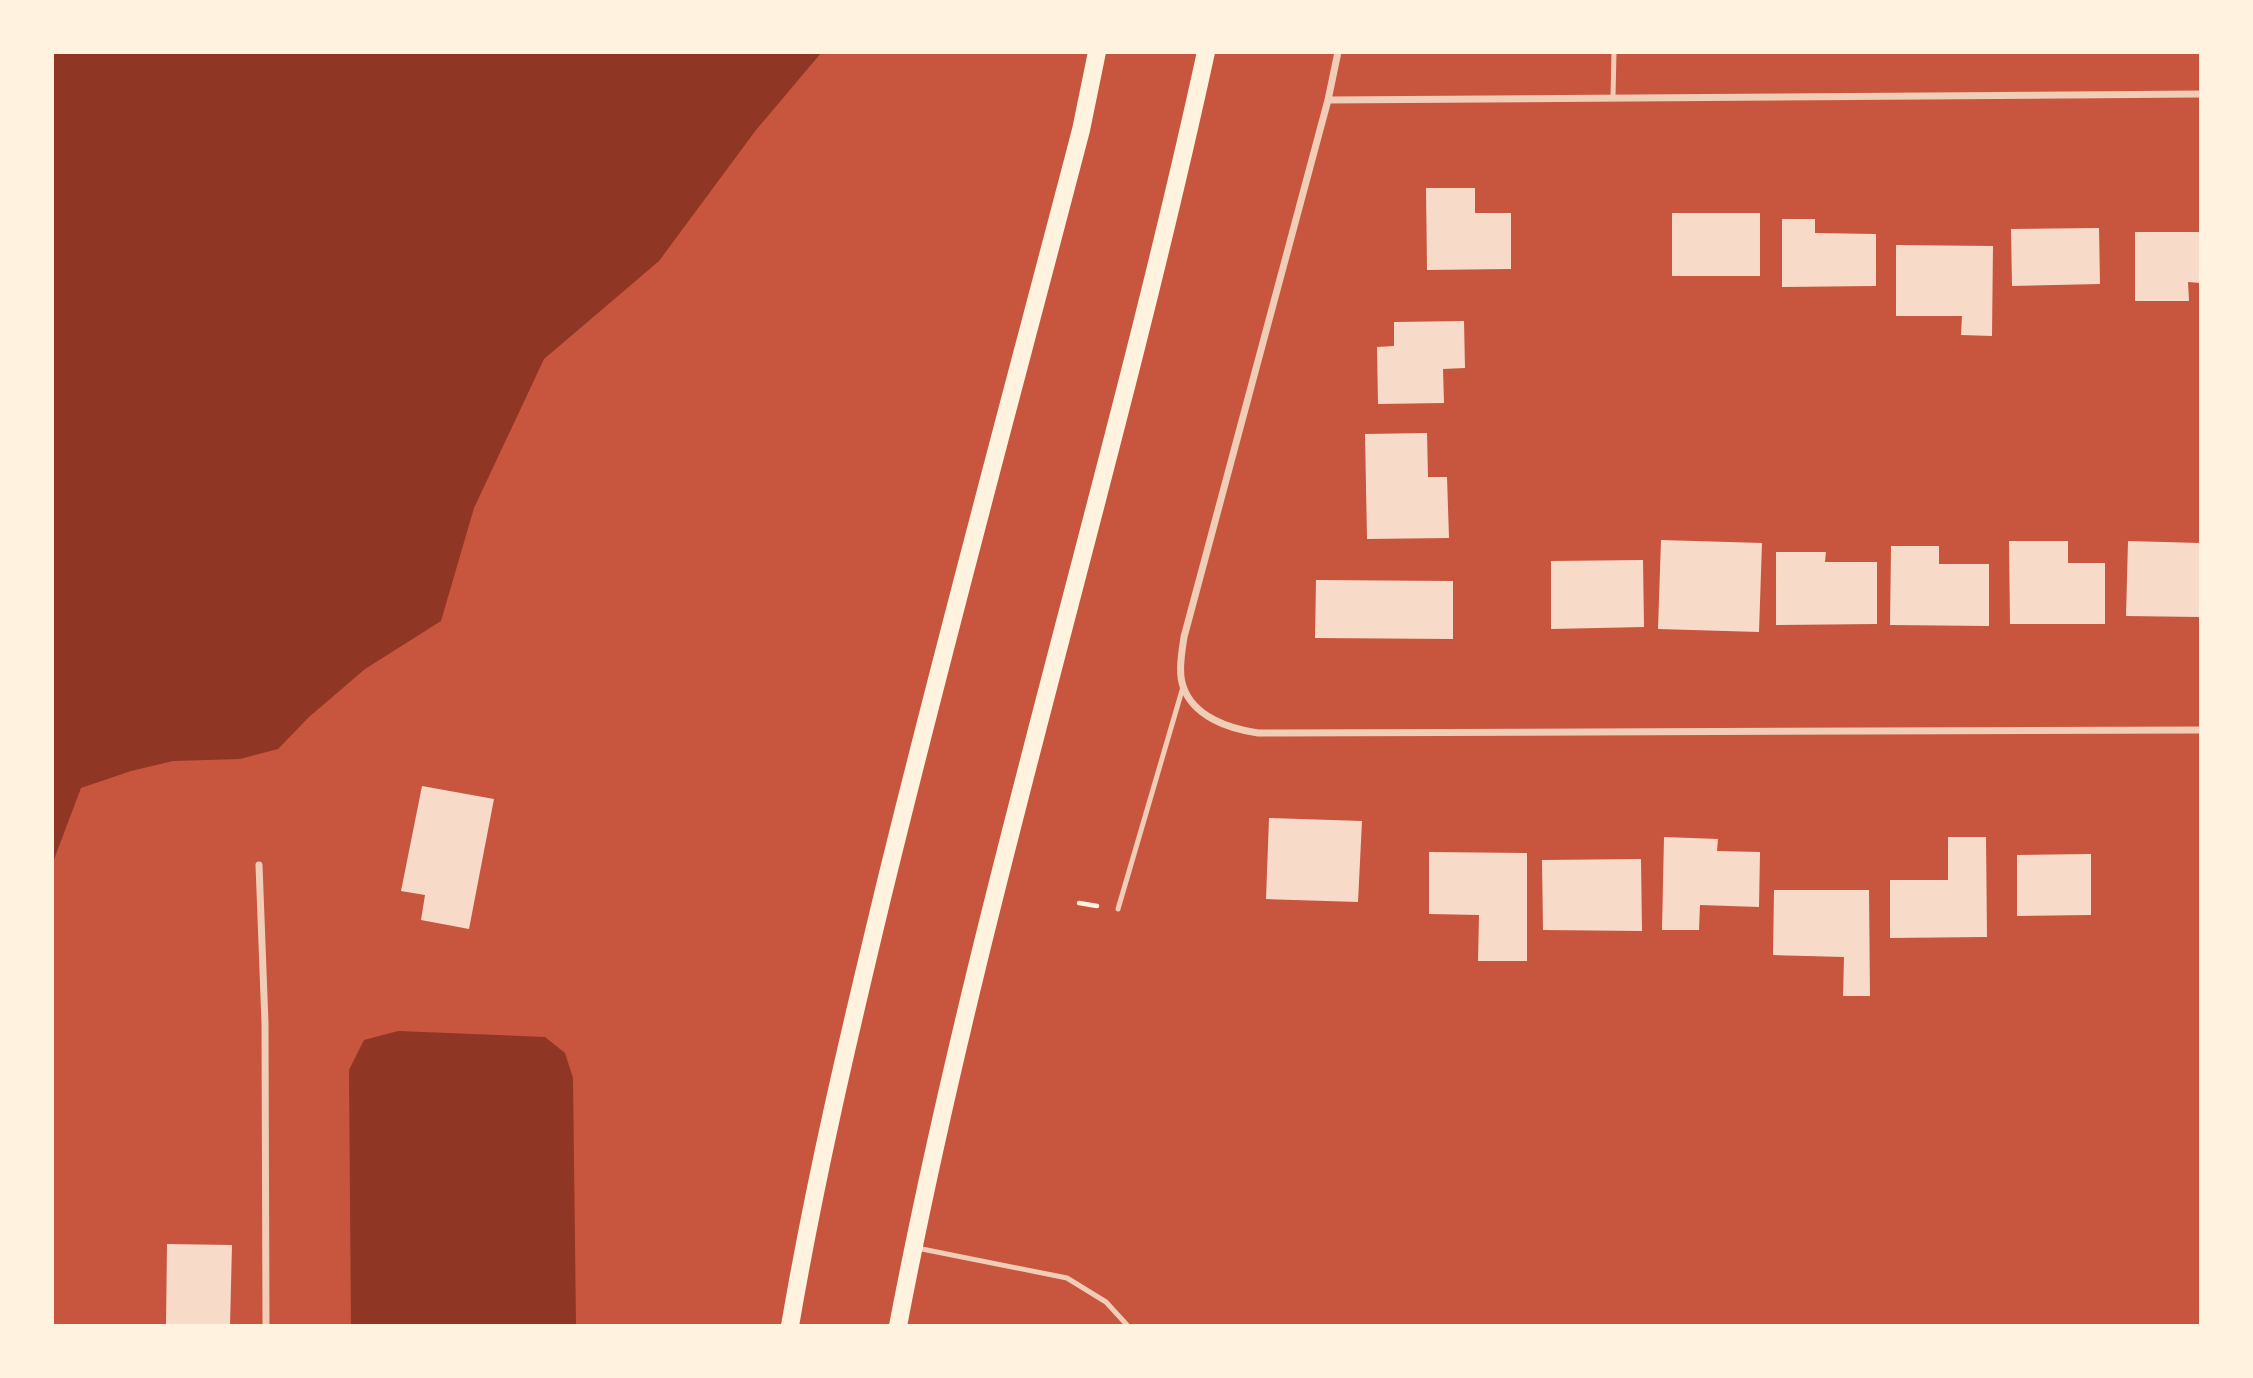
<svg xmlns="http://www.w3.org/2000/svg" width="2253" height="1378" font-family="'Roboto Condensed',sans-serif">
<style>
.water{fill:#8f3625}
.building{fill:#f7dbc8}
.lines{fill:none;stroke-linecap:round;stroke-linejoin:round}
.path{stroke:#fff3e0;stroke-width:4.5}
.service{stroke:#f1ccb7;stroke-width:5}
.minor{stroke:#f1ccb7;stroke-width:7}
.primary{stroke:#fff3e0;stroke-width:18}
</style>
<rect width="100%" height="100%" fill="#c8553d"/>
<path class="water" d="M53 52 821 53 756 130 659 261 544 359 474 508 441 621 365 669 309 717 278 749 240 759 173 761 131 771 81 788 53 862Z
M398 1031 545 1037 565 1053 573 1078 576 1325H351L349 1070 364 1040Z"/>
<path class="building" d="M1426 188H1475V213H1511V269L1427 270Z
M1672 213H1760V276H1672Z
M1782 219H1815V233L1876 234V286L1782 287Z
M2099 228 2100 284 2012 286 2011 229Z
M2135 232H2200V283L2188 282 2189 301H2135Z
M1896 245 1993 246 1992 336 1961 335 1962 316H1896Z
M1464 321 1465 368 1443 369 1444 403 1378 404 1377 347 1394 346V322Z
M1427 433 1428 477H1447L1449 538 1367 539 1365 434Z
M1661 540 1762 543 1759 632 1658 629Z
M2009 541H2068V563H2105V624H2010Z
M2128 541 2200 543 2199 617 2126 616Z
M1891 546H1939V564H1989V626L1890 625Z
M1776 552H1826L1825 562H1877V624L1776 625Z
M1643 560 1644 627 1551 629V561Z
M1316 580 1453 581V639L1315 638Z
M422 786 494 799 469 929 421 920 425 895 401 891Z
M1269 818 1362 821 1358 902 1266 899Z
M1664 837 1718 839 1717 851 1760 852 1759 907 1700 905 1699 930H1662Z
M1948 837H1986L1987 937 1890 938V880H1948Z
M1429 852 1527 853V961H1478L1479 915 1429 914Z
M2091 854V915L2017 916V855Z
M1641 859 1642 931 1543 930 1542 860Z
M1774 890H1869L1870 996H1843L1844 957 1773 955Z
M167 1244 232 1245 230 1326H166Z"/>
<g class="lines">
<path class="path" d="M1079 903 1097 906"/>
<path class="service" d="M1613 98 1614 52
M1118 909 1183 687
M917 1248 1067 1278 1106 1302 1128 1326"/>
<path class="minor" d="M1338 52 1328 100 1184 637C1182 651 1178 672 1183 686 1193 717 1230 729 1258 733L2200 730
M1328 100 2200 94
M259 865 265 1023 266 1326"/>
<path class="primary" d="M790 1326C815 1179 849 1035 884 890 946 636 1015 383 1081 130L1097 52
M898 1326C980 896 1113 479 1206 52"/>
</g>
<rect width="2253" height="1378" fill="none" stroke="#fff3e0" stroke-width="108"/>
</svg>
